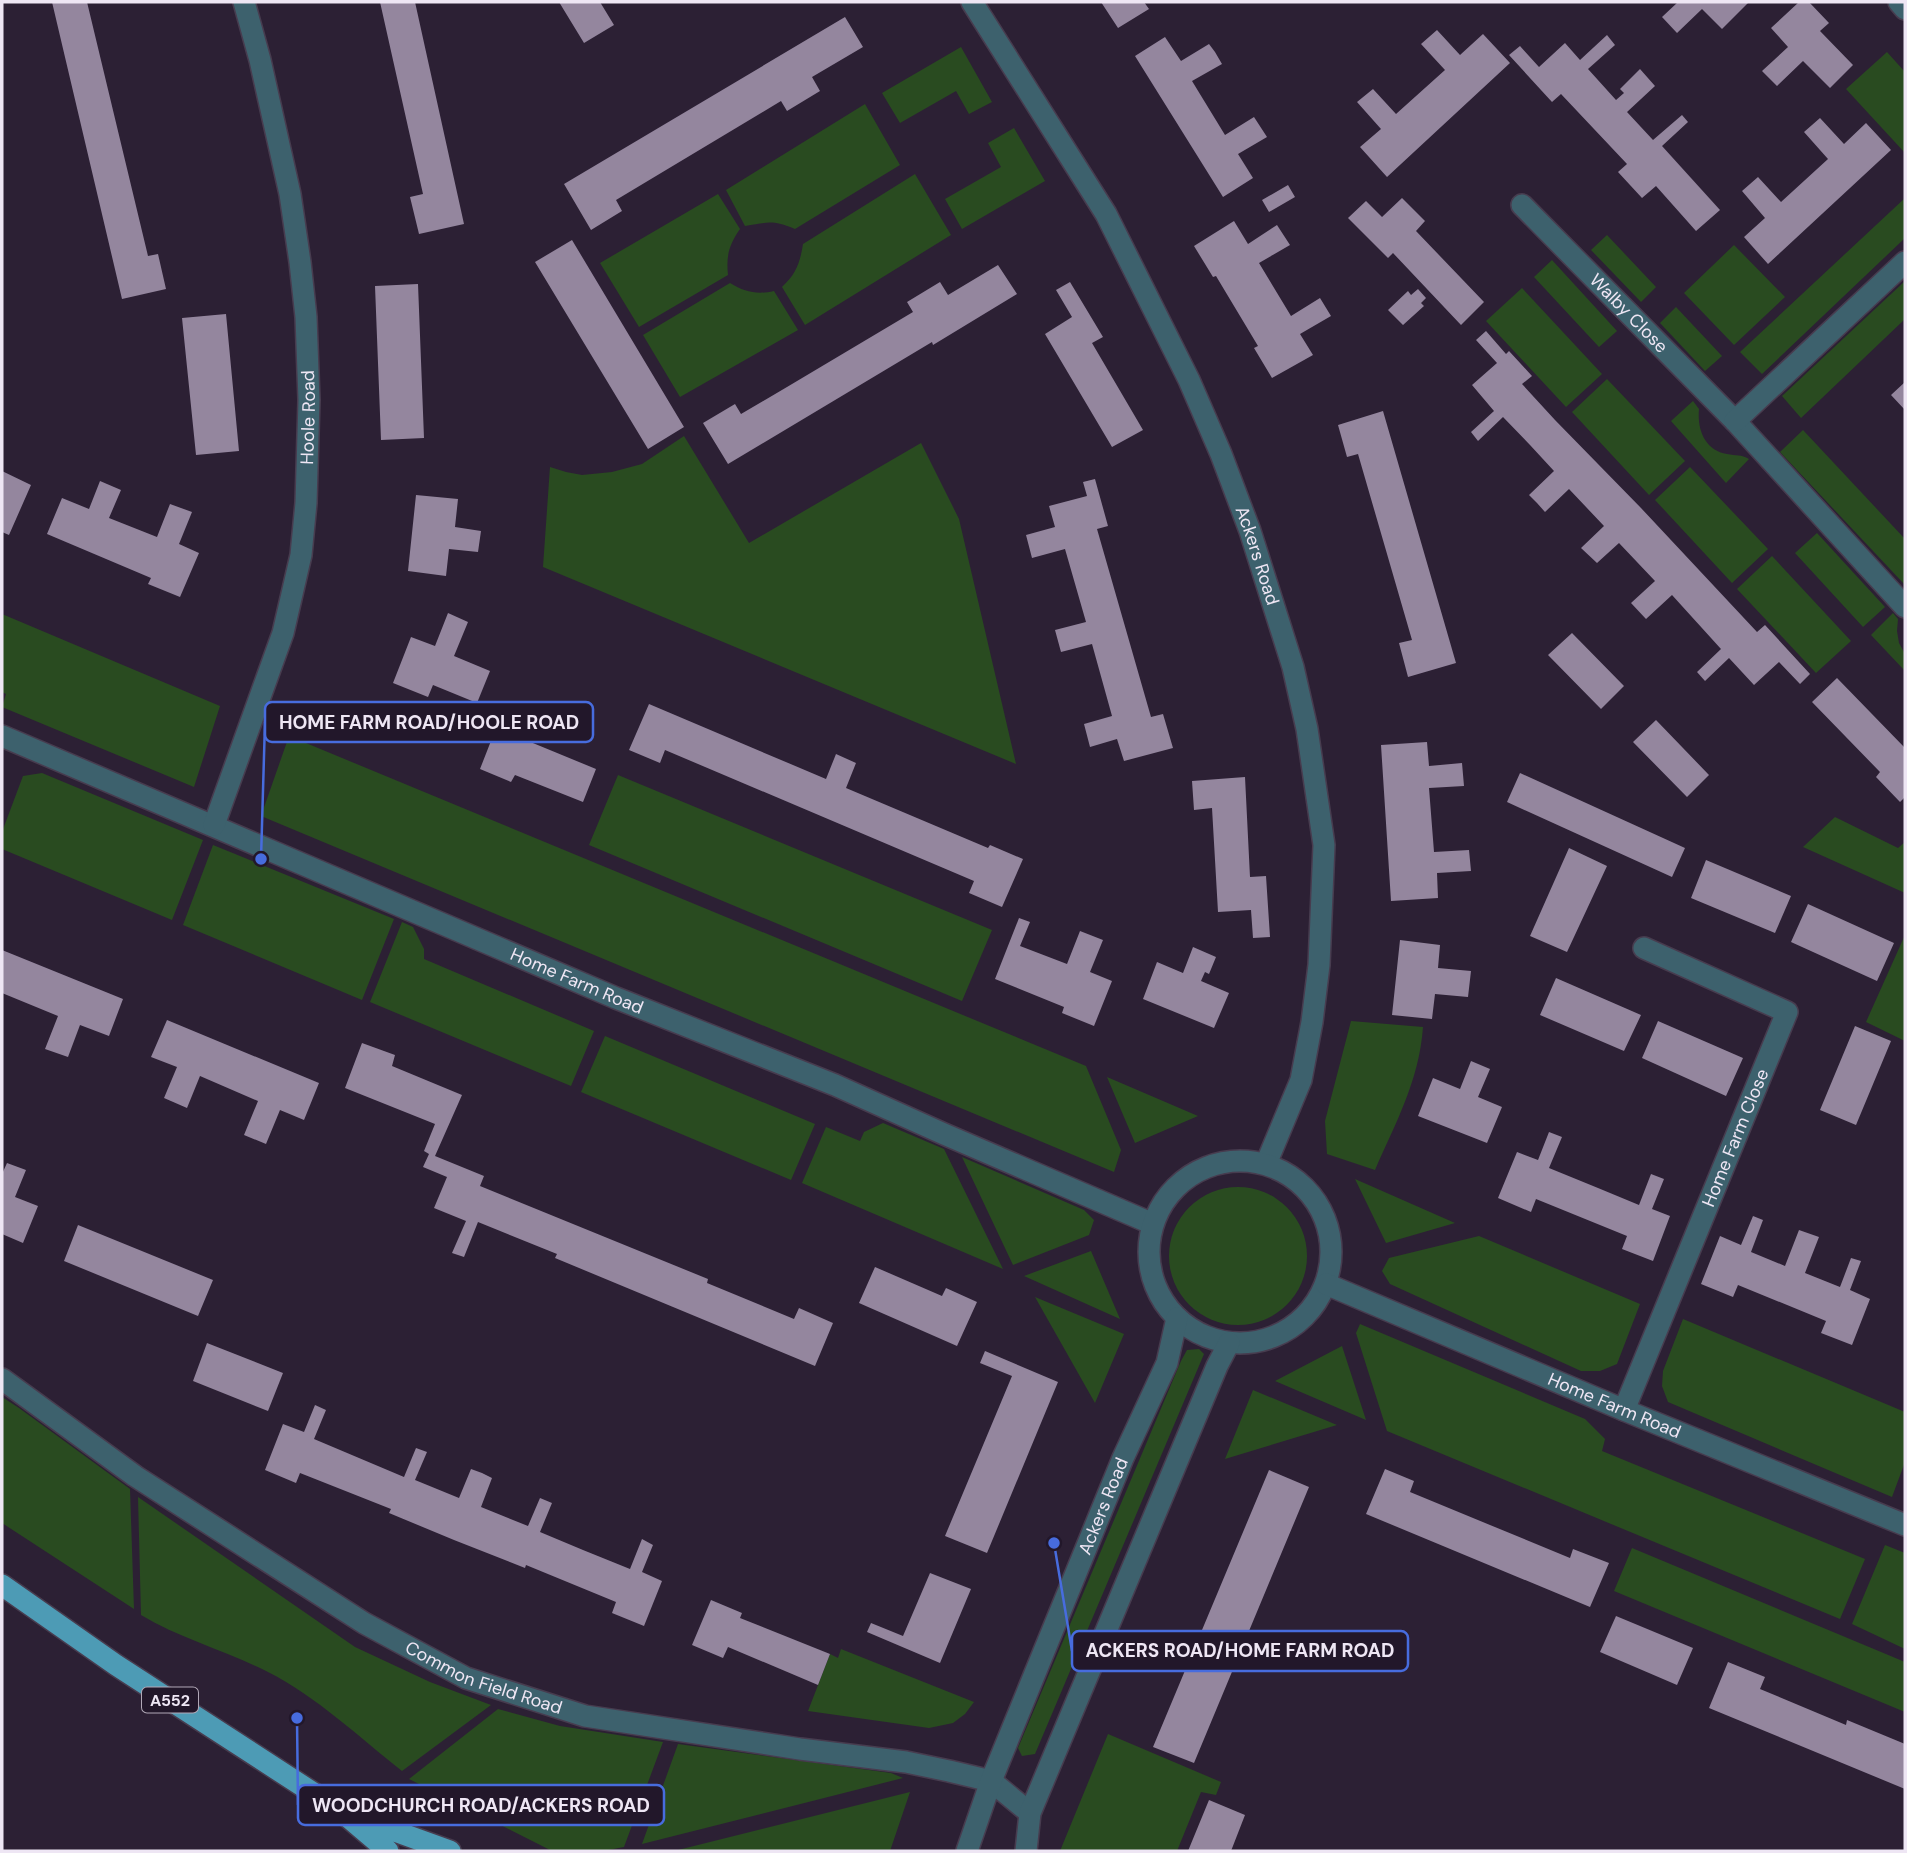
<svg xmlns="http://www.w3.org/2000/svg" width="1907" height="1853" font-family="'DM Sans',sans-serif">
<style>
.green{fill:#294b20}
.building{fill:#94869e}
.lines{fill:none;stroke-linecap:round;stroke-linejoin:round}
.minor-casing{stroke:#473c4f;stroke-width:24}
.major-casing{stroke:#473c4f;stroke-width:24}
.minor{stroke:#3d616d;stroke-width:21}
.major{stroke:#4d9bb5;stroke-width:21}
.labels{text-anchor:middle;stroke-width:7;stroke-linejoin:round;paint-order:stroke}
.shield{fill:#22172a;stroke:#b1a8b7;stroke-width:2}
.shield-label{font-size:16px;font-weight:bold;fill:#eee6f4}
.street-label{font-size:18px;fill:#eee6f4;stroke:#22172a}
.leader{fill:none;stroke:#476cde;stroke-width:2.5}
.callout-dot{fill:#476cde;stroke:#22172a;stroke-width:2.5}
.callout{fill:#22172a;stroke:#476cde;stroke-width:2.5}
.callout-label{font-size:19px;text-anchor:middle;font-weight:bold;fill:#eee6f4}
</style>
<rect width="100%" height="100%" fill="#2c2034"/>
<path class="green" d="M961 47 992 102 969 114 956 91 900 123 882 93Z
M1887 52 1905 72V153L1846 89Z
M865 104 900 165 795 229C773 220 768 222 745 226L726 190Z
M1014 128 1045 181 962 229 945 199 1001 167 988 143Z
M915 174 951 235 805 325 782 287C796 274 800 263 803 244Z
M718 194 740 229C729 245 726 256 728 275L639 327 600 263Z
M1905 198V238L1762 374 1740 352Z
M1607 235 1656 287 1641 302 1591 250Z
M1734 245 1785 297 1734 345 1684 293Z
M1552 260 1617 331 1599 347 1534 277Z
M1905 281V319L1801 418 1782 396Z
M730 283C745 292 757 295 774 291L798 330 680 397 643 335Z
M1522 288 1602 374 1566 407 1486 321Z
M1676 307 1722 356 1705 371 1660 323Z
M1607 379 1685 461 1649 495 1572 412Z
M1693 401 1699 409C1697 430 1705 450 1727 454 1736 456 1741 454 1749 459L1726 483 1671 421Z
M1803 430 1905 539V585L1780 452Z
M684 436 749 543 921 443 959 519 1016 764 543 567 550 467 566 472 582 475 612 472 642 464Z
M1690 467 1768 549 1732 583 1655 500Z
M1817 533 1885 607 1863 627 1795 553Z
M1772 556 1851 641 1816 673 1737 589Z
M1893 613 1898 619 1897 631 1899 643 1905 654V671L1871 635Z
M2 614 220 706 194 787 2 707 6 694 2 692Z
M289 736 1086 1066 1121 1150 1114 1172 261 816Z
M42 773 203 840 172 920 2 849V832L23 776Z
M618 775 992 930 962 1001 589 845Z
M1835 817 1898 848 1905 842V893L1803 847Z
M213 845 394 919 362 1000 183 925Z
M402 922 413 927 424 949V959L594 1031 571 1086 370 1002Z
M1905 935V1041L1866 1022Z
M1351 1021 1423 1027C1419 1081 1396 1122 1375 1170L1327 1154 1325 1121Z
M605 1036 815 1124 791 1180 581 1092Z
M1107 1077 1198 1116 1135 1143Z
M883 1123 944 1149 1003 1269 802 1183 826 1127 860 1141 864 1132Z
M962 1157 1084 1210 1094 1220 1089 1235 1013 1265Z
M1355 1179 1455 1223 1386 1243Z
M1169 1256a69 69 0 1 1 138 0a69 69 0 1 1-138 0Z
M1479 1236 1640 1304 1617 1364 1600 1371H1581L1390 1284 1382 1271 1389 1258Z
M1091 1251 1120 1319 1024 1276Z
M1035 1297 1124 1334 1095 1403Z
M1683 1319 1905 1412V1462L1892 1497 1668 1402 1662 1386 1663 1371Z
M1360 1324 1585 1419 1605 1439 1602 1451 1865 1559 1840 1619 1387 1431 1356 1333Z
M1342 1346 1366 1420 1275 1381Z
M1199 1349 1204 1354 1035 1754 1022 1756 1018 1748 1181 1361 1187 1350Z
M1253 1390 1337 1425 1225 1459Z
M2 1397 19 1408 130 1489 134 1609 2 1523Z
M138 1497 355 1647 430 1682 491 1705 402 1771C359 1737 317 1697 268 1672 227 1651 181 1639 141 1615Z
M1885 1545 1905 1553V1649L1852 1624Z
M1632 1548 1905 1662V1712L1614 1591Z
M841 1649 974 1702 965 1714 953 1723 929 1728 808 1711 830 1654 838 1658Z
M498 1709 560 1726 663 1742 624 1847 603 1851H552L409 1779Z
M1108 1734 1221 1782 1216 1795 1201 1792 1177 1851H1060Z
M678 1744 891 1773 903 1778 642 1844Z
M910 1792 890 1851H674Z"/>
<path class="building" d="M52 2H87L148 256 158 254 166 289 122 299Z
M380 2H415L464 224 419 234 410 197 423 194Z
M559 2H600L614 25 584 43Z
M1101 2H1144L1149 9 1118 28Z
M1678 2H1747L1748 3 1722 29 1702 9 1677 33 1662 17Z
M1799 2H1809L1829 23 1820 31 1853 65 1830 88 1803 61 1777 86 1762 71 1788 47 1771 28Z
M845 17 863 47 812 77 820 91 787 111 781 101 616 200 622 211 591 230 564 184Z
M1437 30 1460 55 1483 34 1510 63 1387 177 1360 147 1381 129 1357 102 1373 89 1396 114 1445 70 1421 44Z
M1607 35 1615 45 1588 69 1616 100 1624 93 1620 89 1640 69 1655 86 1627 112 1653 140 1682 115 1688 122 1662 146 1720 210 1696 231 1656 186 1642 198 1618 172 1627 164 1561 94 1552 102 1509 55 1520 46 1539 67 1565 43 1580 60Z
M1165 37 1181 61 1209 44 1215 52 1222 64 1192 81 1225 135 1254 117 1267 137 1238 154 1253 178 1223 197 1135 56Z
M1820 118 1844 144 1866 123 1891 150 1768 264 1744 237 1765 218 1742 191 1758 177 1781 202 1828 159 1804 132Z
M1288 185 1295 197 1269 212 1262 200Z
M1402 198 1425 221 1416 231 1484 302 1461 325 1393 253 1388 258 1348 218 1366 201 1382 217Z
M1234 221 1248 244 1277 225 1290 245 1259 263 1291 316 1320 298 1331 316 1300 334 1313 355 1272 378 1254 348 1258 346 1216 276 1213 277 1194 246Z
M572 240 684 427 648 449 535 262Z
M998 265 1017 294 933 345 932 342 728 464 703 423 735 404 741 414 787 387 913 312 907 302 940 282 948 295Z
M1070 282 1103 337 1092 343 1143 430 1112 447 1045 334 1072 317 1056 290Z
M418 284 424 438 381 440 375 286Z
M1418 289 1426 298 1421 303 1424 306 1403 325 1388 310 1408 291 1411 295Z
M226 314 239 451 196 455 182 318Z
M1486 331 1506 354 1509 351 1532 376 1522 384 1555 420 1641 508 1757 632 1765 625 1810 674 1800 684 1779 662 1754 685 1729 658 1705 681 1697 672 1721 649 1672 595 1646 619 1631 603 1655 581 1619 543 1597 563 1581 548 1604 526 1569 489 1545 512 1537 503 1529 495 1554 471 1530 445 1503 417 1478 441 1471 432 1494 411 1472 385 1497 363 1476 340Z
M1905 382V410L1891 395Z
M1383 411 1456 663 1408 677 1399 643 1412 640 1358 454 1347 457 1338 425Z
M2 471 31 485 9 535 2 532Z
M1095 479 1108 526 1097 529 1151 717 1163 714 1173 748 1124 761 1117 739 1090 747 1084 724 1112 716 1092 644 1061 652 1055 630 1086 622 1065 549 1032 558 1026 535 1055 527 1049 506 1087 496 1083 482Z
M100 481 121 490 109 518 157 537 170 504 192 512 179 544 199 553 180 597 148 584 151 578 47 534 62 498 89 509Z
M416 495 458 499 455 527 481 531 478 552 449 549 446 576 408 571Z
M448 613 468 622 454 656 490 671 477 703 433 685 428 697 393 683 411 637 435 646Z
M1572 633 1624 686 1601 709 1548 655Z
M1837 678 1905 748V797L1900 802 1876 777 1880 772 1812 702Z
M649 704 826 779 836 754 856 763 846 788 988 848 990 845 1023 859 1002 907 969 893 974 881 665 750 660 763 629 750Z
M1656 720 1709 775 1687 797 1633 742Z
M498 723 530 736 528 741 596 769 583 802 515 775 511 782 480 769Z
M1427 742 1429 766 1462 763 1464 786 1429 788 1434 852 1469 850 1471 871 1437 873 1438 898 1391 901 1381 745Z
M1520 773 1685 848 1672 877 1507 802Z
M1245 777 1250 877 1266 876 1270 937 1253 938 1251 910 1218 912 1212 808 1194 810 1192 781Z
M1569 848 1607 866 1567 952 1530 936Z
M1706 860 1791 896 1775 933 1691 898Z
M1808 904 1894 943 1877 981 1791 942Z
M1019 918 1030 922 1020 946 1067 964 1080 931 1103 940 1090 972 1112 981 1094 1026 1062 1013 1064 1007 995 979Z
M1400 940 1440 945 1438 968 1471 971 1468 997 1435 994 1432 1019 1392 1015Z
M1193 947 1216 957 1209 974 1205 972 1201 981 1229 993 1214 1028 1143 999 1157 962 1183 973Z
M2 950 123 999 109 1036 80 1025 68 1057 45 1049 58 1016 2 993Z
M1556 978 1641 1015 1624 1051 1540 1015Z
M167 1020 319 1083 304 1120 280 1110 266 1144 244 1135 258 1101 200 1076 187 1108 164 1098 177 1067 151 1057Z
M1658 1021 1743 1058 1726 1096 1642 1058Z
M1855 1026 1891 1041 1856 1125 1820 1110Z
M362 1043 395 1055 392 1066 462 1095 435 1156 484 1176 480 1186 708 1279 707 1283 794 1319 799 1308 833 1323 815 1366 555 1258 557 1254 478 1222 464 1257 452 1253 466 1221 434 1208 447 1177 423 1167 429 1154 424 1151 435 1124 345 1088Z
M1471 1061 1490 1069 1478 1097 1502 1107 1487 1143 1418 1116 1433 1078 1460 1089Z
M1549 1132 1562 1137 1549 1168 1598 1188 1639 1205 1651 1174 1664 1179 1652 1209 1670 1216 1653 1261 1622 1249 1627 1236 1536 1199 1531 1212 1498 1198 1517 1152 1538 1160Z
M7 1163 26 1170 15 1197 38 1206 23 1243 2 1234V1174Z
M1753 1216 1763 1220 1751 1252 1785 1266 1799 1230 1819 1237 1805 1273 1840 1287 1851 1258 1861 1261 1850 1290 1870 1299 1852 1345 1821 1333 1826 1321 1738 1285 1733 1297 1701 1284 1720 1236 1741 1245Z
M78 1225 213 1280 198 1316 64 1261Z
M875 1267 942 1296 946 1288 977 1302 957 1346 859 1303Z
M207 1343 283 1373 268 1411 193 1381Z
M985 1351 1058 1382 987 1553 945 1536 1012 1376 980 1363Z
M315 1405 326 1410 314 1439 404 1477 416 1448 427 1452 415 1480 459 1498 471 1469 482 1473 492 1478 481 1507 528 1526 540 1498 552 1503 540 1532 583 1550 630 1569 642 1539 653 1545 642 1572 662 1581 644 1626 612 1613 616 1602 526 1565 525 1568 454 1540 389 1513 391 1509 300 1473 296 1483 265 1470 283 1424 304 1432Z
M1385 1469 1414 1481 1410 1492 1570 1558 1573 1549 1609 1563 1590 1607 1366 1514Z
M1269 1470 1309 1487 1194 1763 1153 1747Z
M930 1573 971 1589 940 1663 867 1632 871 1623 903 1636Z
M711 1600 742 1613 740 1618 830 1654 818 1685 728 1647 723 1658 692 1645Z
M1616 1616 1693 1648 1677 1685 1600 1652Z
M1728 1662 1765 1677 1760 1689 1846 1725 1847 1720 1905 1744V1789L1709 1708Z
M1209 1800 1245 1815 1231 1851H1188Z"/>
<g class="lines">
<defs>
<g id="minor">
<path id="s1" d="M972 2 1106 214 1189 380 1221 454 1250 531 1293 667 1307 729 1324 845 1319 965 1312 1022 1301 1080 1266 1164"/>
<path d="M1899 2 1905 9"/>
<path id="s2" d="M1522 205 1735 421 1905 607"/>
<path d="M1735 421 1905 262"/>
<path id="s3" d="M2 736 616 998 835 1085 944 1134 1153 1224"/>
<path id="s4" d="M214 825 283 633 301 555 306 503 309 400 306 317 300 262 290 194 260 60 244 2"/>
<circle cx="1240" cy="1252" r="91"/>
<path id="s5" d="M1326 1284 1624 1410 1905 1525"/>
<path id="s6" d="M2 1379 135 1476 364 1623 466 1678 585 1716 800 1749 906 1762 949 1771 991 1781 1030 1813"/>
<path id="s7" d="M1624 1410 1787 1012 1644 948"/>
<path id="s8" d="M967 1851 991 1781 1123 1458 1167 1363 1177 1318"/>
<path d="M1026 1851 1030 1813 1217 1366 1229 1343"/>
</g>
<path id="major" d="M2 1585 116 1665 341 1811 388 1851
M356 1817 450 1851"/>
</defs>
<use href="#minor" class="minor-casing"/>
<use href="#major" class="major-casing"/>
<use href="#minor" class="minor"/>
<use href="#major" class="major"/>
</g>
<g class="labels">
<rect class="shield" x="142" y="1687.5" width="56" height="25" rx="5"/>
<g class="shield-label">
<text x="170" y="1706">A552</text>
</g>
<g class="street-label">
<text dy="6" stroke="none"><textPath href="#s2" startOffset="152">Walby Close</textPath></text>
<text dy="6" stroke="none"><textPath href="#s4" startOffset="422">Hoole Road</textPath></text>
<text dy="6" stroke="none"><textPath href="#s1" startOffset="625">Ackers Road</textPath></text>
<text dy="6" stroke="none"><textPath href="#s3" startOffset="625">Home Farm Road</textPath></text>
<text dy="6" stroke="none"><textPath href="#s7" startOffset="294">Home Farm Close</textPath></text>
<text dy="6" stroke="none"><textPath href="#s5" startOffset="313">Home Farm Road</textPath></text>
<text dy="6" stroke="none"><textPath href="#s8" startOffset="371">Ackers Road</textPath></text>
<text dy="6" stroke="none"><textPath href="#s6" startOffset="569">Common Field Road</textPath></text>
</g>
</g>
<path class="leader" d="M261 859L265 722M1054 1543L1072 1651M297 1718L298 1805"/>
<g class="callout-dot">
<circle cx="261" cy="859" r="7"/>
<circle cx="1054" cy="1543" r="7"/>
<circle cx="297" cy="1718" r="7"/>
</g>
<g class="callout">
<rect x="265" y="702" width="328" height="40" rx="7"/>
<rect x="1072" y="1631" width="336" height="40" rx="7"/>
<rect x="298" y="1785" width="366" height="40" rx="7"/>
</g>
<g class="callout-label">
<text x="429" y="729">HOME FARM ROAD/HOOLE ROAD</text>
<text x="1240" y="1657">ACKERS ROAD/HOME FARM ROAD</text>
<text x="481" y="1812">WOODCHURCH ROAD/ACKERS ROAD</text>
</g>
<rect width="1907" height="1853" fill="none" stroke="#eee6f4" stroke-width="7"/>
</svg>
